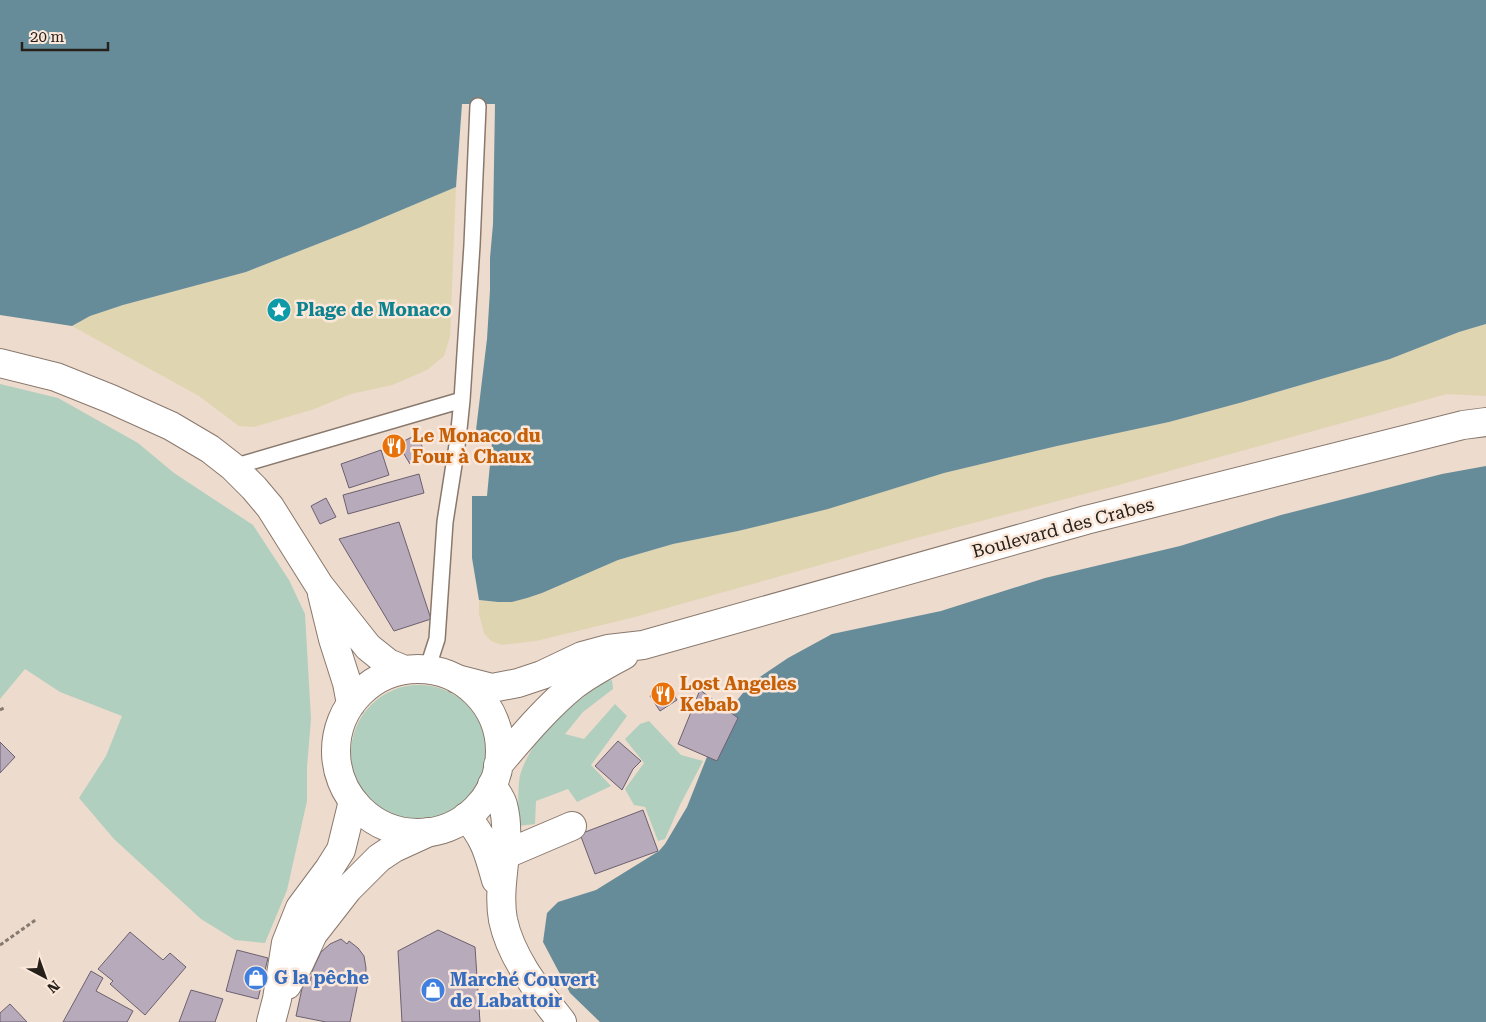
<svg xmlns="http://www.w3.org/2000/svg" width="1486" height="1022" font-family="'Roboto Serif',serif">
<style>
.green{fill:#b1cfbe}
.sand{fill:#dfd5b0}
.water{fill:#678c99}
.building{fill:#b6aabb;stroke:#6c6070}
.lines{fill:none;stroke-linecap:round;stroke-linejoin:round}
.lane-casing{stroke:#89786c;stroke-width:18}
.street-casing{stroke:#89786c;stroke-width:30}
.secondary-casing{stroke:#89786c;stroke-width:30}
.primary-casing{stroke:#89786c;stroke-width:30}
.path{stroke:#857970;stroke-width:3;stroke-dasharray:4 2.5;stroke-linecap:butt}
.lane{stroke:#fff;stroke-width:15}
.street{stroke:#fff;stroke-width:28}
.secondary{stroke:#fff;stroke-width:28}
.primary{stroke:#fff;stroke-width:28}
.labels{text-anchor:middle;stroke-width:5;stroke-linejoin:round;paint-order:stroke}
.culture-label{font-size:18px;font-weight:bold;fill:#0d838f;stroke:#fbe8da;text-anchor:start}
.food-label{font-size:18px;font-weight:bold;fill:#c56008;stroke:#fbe8da;text-anchor:start}
.street-label{font-size:18px;fill:#26201b;stroke:#fbe8da}
.shop-label{font-size:18px;font-weight:bold;fill:#366cbe;stroke:#fbe8da;text-anchor:start}
</style>
<rect width="100%" height="100%" fill="#eddbcd"/>
<path class="green" d="M0 384 58 398 138 443 174 473 253 525 289 580 305 614 311 719 307 767V801L287 890 265 943 235 940 201 919 114 839 79 798 106 756 122 716 60 692 25 669 0 699Z
M612 680 613 689 583 712 565 734 584 739 615 704 627 716 591 765 611 786 577 802 568 789 536 801 535 824 518 826C519 812 517 783 521 772 536 730 571 705 606 681Z
M351 753a68 68 0 1 1 136 0a68 68 0 1 1-136 0Z
M649 721 681 755 703 761 680 805 665 839 658 841 645 807 634 805 625 789 644 763 625 739 640 724Z"/>
<path class="sand" d="M456 187 450 337 444 356 427 370 392 385 351 394 314 409 254 427 239 426 199 396 72 326 90 316 123 305 246 272 361 227Z
M1486 324V396L1447 394 1115 486 920 537 635 617 536 641 502 645 491 641 484 633 479 614V600L498 602H512L542 593 618 560 673 544 738 531 828 508 944 473 1057 446 1169 422 1243 402 1390 359 1459 332Z"/>
<path class="water" d="M0 0H1486V324L1459 332 1390 359 1243 402 1169 422 1057 446 944 473 828 509 738 531 673 544 618 560 542 593 527 598 512 602H498L479 600 472 558V496H487L493 432 476 430 487 339 490 290V258L493 224 495 104H462L456 187 361 227 246 272 123 305 90 316 72 326 0 315Z
M1486 466V1022H600L570 993 543 942 547 913 558 902 596 890 659 851 665 844 687 807 722 719 751 683 788 658 832 634 941 611 1045 578 1180 546 1281 515 1442 474Z"/>
<path class="building" d="M416 435 427 455 410 464 398 444Z
M381 450 389 475 349 488 341 464Z
M419 474 424 493 348 514 343 495Z
M326 498 336 517 320 524 311 506Z
M399 522 431 619 394 631 339 539Z
M667 684 677 700 660 711 650 696Z
M700 690 738 718 717 761 678 744Z
M618 741 641 761 633 769 622 790 595 766Z
M0 742 15 757 0 773Z
M643 810 658 851 595 874 580 834Z
M438 930 475 947 480 1022H402L398 951Z
M130 932 163 960 170 953 186 967 145 1015 110 984 113 981 98 969Z
M341 939 347 944 349 941 358 948 364 956 366 968 365 984 358 983 350 1022H326L296 1016 304 979 310 981 313 969 321 952 330 944Z
M237 950 268 958 258 999 226 991Z
M91 971 103 978 96 991 133 1011 127 1022H63Z
M191 990 223 999 215 1022H179Z
M10 1004 27 1022H0V1013Z"/>
<g class="lines">
<defs>
<path id="lane" d="M462 400 472 245 478 106
M233 467 462 400 458 439 445 522 437 639 427 670"/>
<path id="street" d="M492 785C496 792 501 798 503 805 513 842 496 882 503 920 511 958 538 991 562 1022
M466 817C485 837 489 855 496 880
M504 855 572 826"/>
<path id="secondary" d="M287 985 299 964 313 934 348 889 379 858 394 848 429 832
M271 1022 277 999 286 943 300 908 329 869 341 850 353 801"/>
<path id="primary" d="M0 363 56 377 111 399 171 426 210 449 233 467 254 488 270 507 319 585 368 647 388 663 405 670
M322 594 333 639 347 683 351 704
M336 751a82 82 0 1 1 164 0a82 82 0 1 1-164 0Z
M457 679 492 688 518 683 542 675 582 656 608 649 643 645 1086 520 1463 425 1486 422
M498 765C522 737 545 709 573 686 588 674 607 664 624 655"/>
</defs>
<use href="#lane" class="lane-casing"/>
<use href="#street" class="street-casing"/>
<use href="#secondary" class="secondary-casing"/>
<use href="#primary" class="primary-casing"/>
<path class="path" d="M0 710 4 708
M0 945 37 919"/>
<use href="#lane" class="lane"/>
<use href="#street" class="street"/>
<use href="#secondary" class="secondary"/>
<use href="#primary" class="primary"/>
</g>
<defs>
<symbol id="sight-disc" viewBox="-11 -11 22 22"><circle r="9.5" fill="#0f9aa8" stroke="#fbe8da"/><path d="M0-6L1.8-2.2L6-1.7L2.9 1.2L3.7 5.4L0 3.3L-3.7 5.4L-2.9 1.2L-6-1.7L-1.8-2.2Z" fill="#fff"/></symbol>
<symbol id="restaurant-disc" viewBox="-11 -11 22 22"><circle r="9.5" fill="#e8710a" stroke="#fbe8da"/><path d="M-5-6h1v4h1v-4h1v4h1v-4h1v5L-1.5 .5V6h-2V.5L-5-1ZM5-6V6H3V1.5H1.5Q1.5-4 5-6Z" fill="#fff"/></symbol>
<symbol id="shop-disc" viewBox="-11 -11 22 22"><circle r="9.5" fill="#3f7fe0" stroke="#fbe8da"/><path d="M-5-2.5h2.3a2.7 3.5 0 0 1 5.4 0H5L5.5 6h-11ZM-1.5-2.5h3a1.5 2.3 0 0 0-3 0Z" fill="#fff"/></symbol>
</defs>
<g fill-rule="evenodd">
<use href="#sight-disc" x="265" y="296" width="28" height="28"/>
<use href="#restaurant-disc" x="380" y="432" width="28" height="28"/>
<use href="#restaurant-disc" x="649" y="680" width="28" height="28"/>
<use href="#shop-disc" x="242" y="964" width="28" height="28"/>
<use href="#shop-disc" x="419" y="976" width="28" height="28"/>
</g>
<g class="labels">
<g class="culture-label">
<text x="296" y="316">Plage de Monaco</text>
</g>
<g class="food-label">
<text x="412" y="442">Le Monaco du<tspan x="412" dy="21">Four à Chaux</tspan></text>
<text x="680" y="690">Lost Angeles<tspan x="680" dy="21">Kebab</tspan></text>
</g>
<g class="street-label">
<text transform="translate(1063 528) rotate(-15)" y="6">Boulevard des Crabes</text>
</g>
<g class="shop-label">
<text x="274" y="984">G la pêche</text>
<text x="450" y="986">Marché Couvert<tspan x="450" dy="21">de Labattoir</tspan></text>
</g>
</g>
<g transform="translate(45 977) rotate(139)" stroke="#fbe8da" stroke-width="4" paint-order="stroke">
<path d="M0-4L9 19L0 12L-9 19Z" fill="#26201b"/>
<text y="-8" font-size="14" font-weight="bold" text-anchor="middle" fill="#26201b">N</text>
</g>
<path d="M22 42v8h86v-8" fill="none" stroke="#26201b" stroke-width="2.5"/>
<text x="30" y="42" font-size="15" fill="#26201b" stroke="#fbe8da" stroke-width="4" paint-order="stroke">20 m</text>
</svg>
